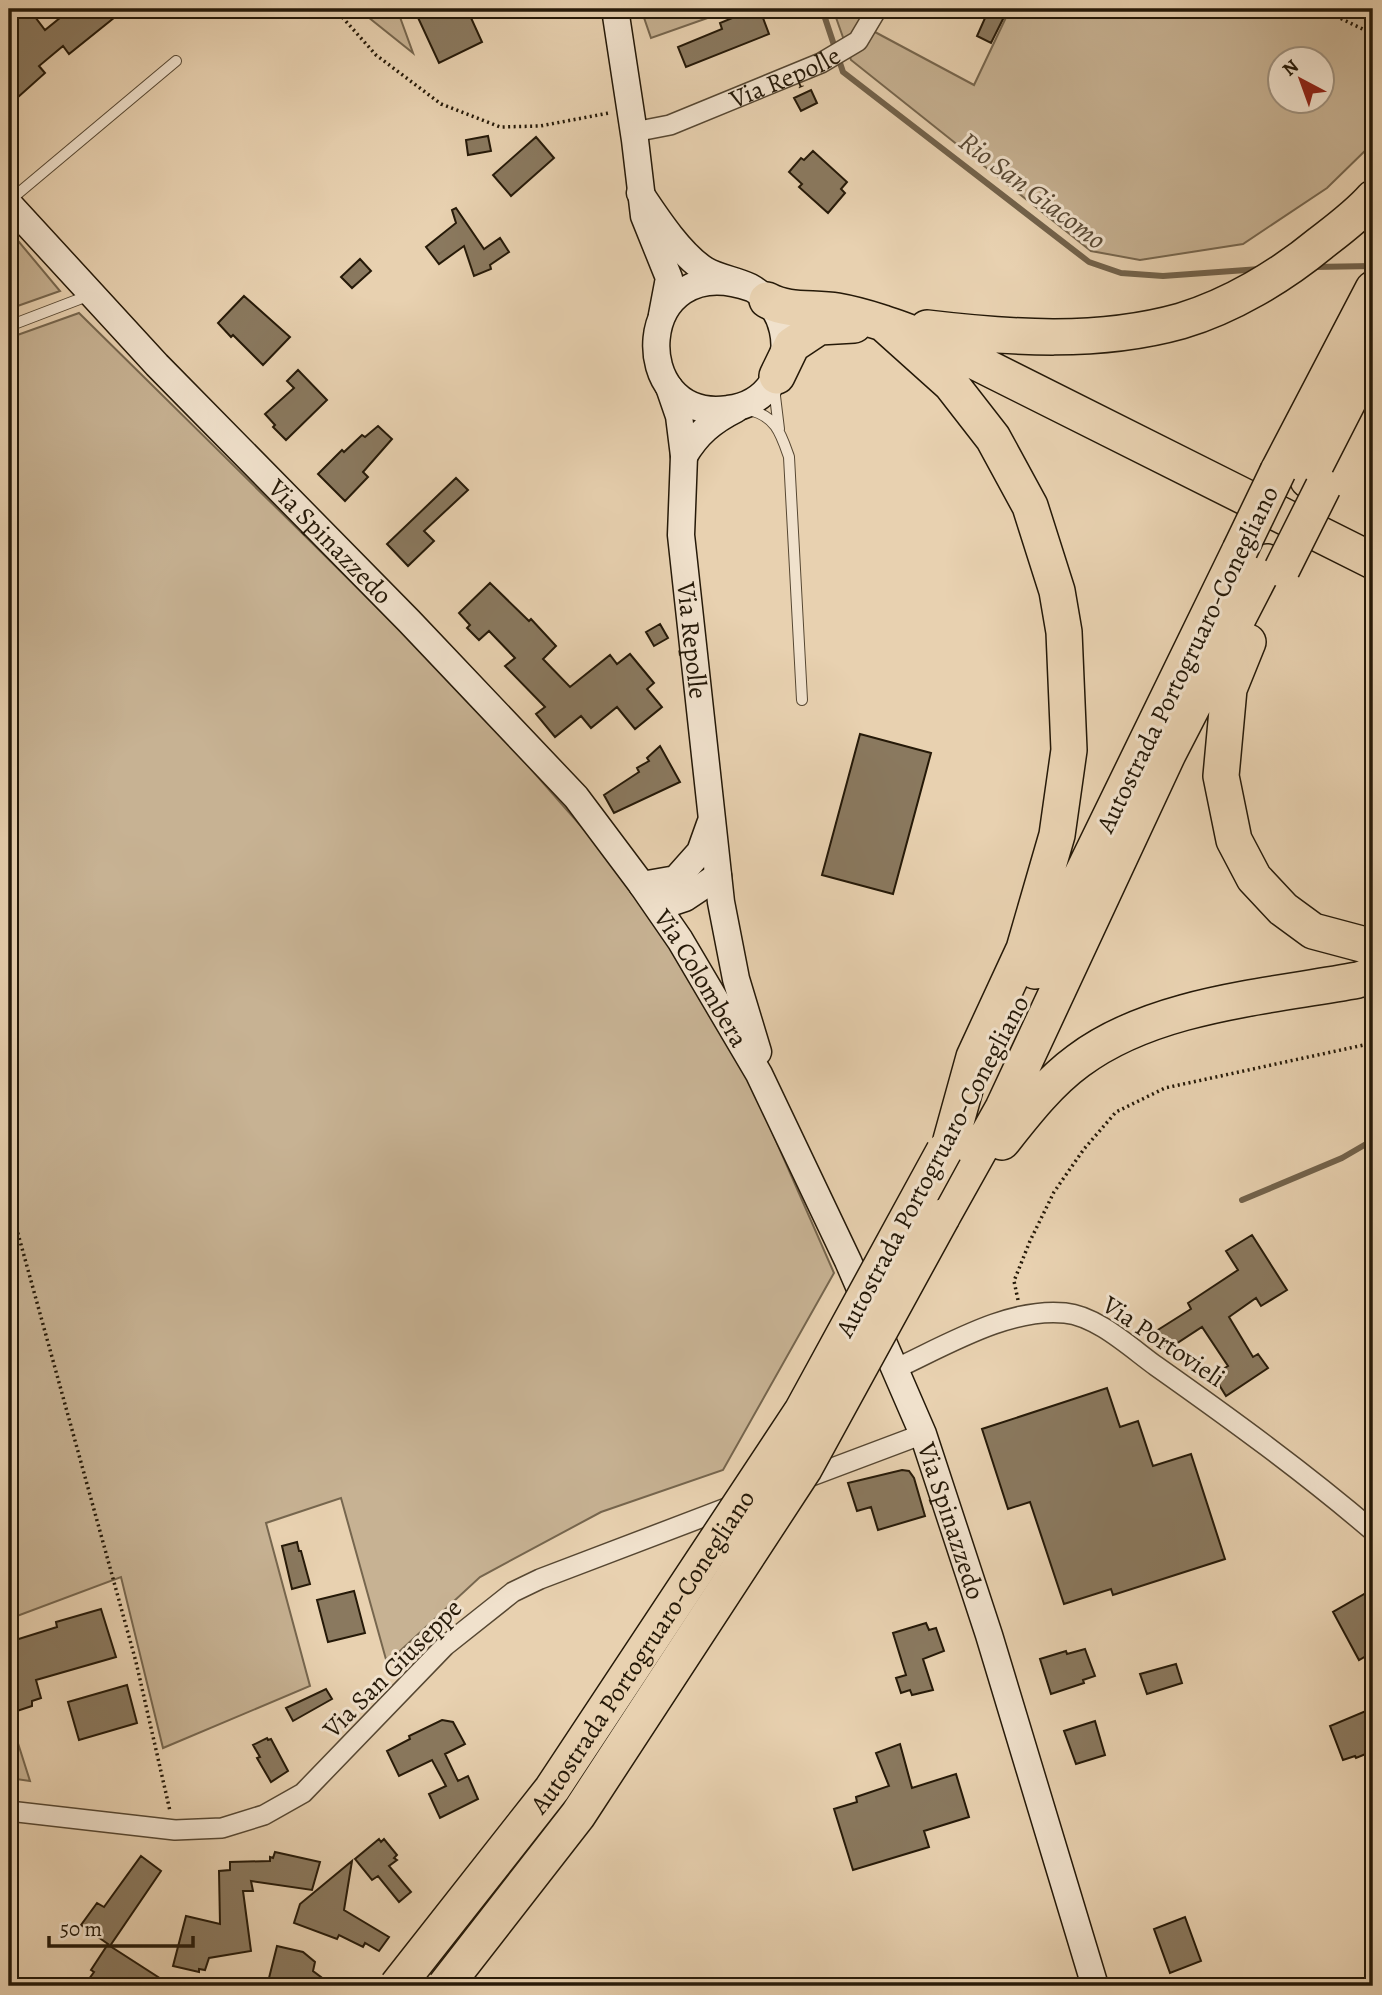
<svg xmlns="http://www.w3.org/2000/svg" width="1382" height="1995" font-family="Alegreya,serif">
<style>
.green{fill:#c7b293;stroke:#76664e;stroke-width:2;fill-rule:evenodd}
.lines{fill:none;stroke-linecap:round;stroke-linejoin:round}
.stream{stroke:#72624b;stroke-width:6}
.building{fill:#8a795f;stroke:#251908;stroke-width:2}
.lane-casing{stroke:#564732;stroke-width:12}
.street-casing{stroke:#564732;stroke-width:22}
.secondary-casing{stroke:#251908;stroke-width:29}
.highway-casing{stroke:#251908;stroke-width:38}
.path{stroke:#251908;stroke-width:3.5;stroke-dasharray:2 3.5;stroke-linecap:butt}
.lane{stroke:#f0e1cc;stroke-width:10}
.street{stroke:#f0e1cc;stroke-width:19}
.secondary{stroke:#f0e1cc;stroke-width:26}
.highway{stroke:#e8d1b0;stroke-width:35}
.highway-bridge-casing{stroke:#251908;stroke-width:38;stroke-linecap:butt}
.highway-bridge{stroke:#e8d1b0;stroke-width:35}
.labels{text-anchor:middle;stroke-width:6;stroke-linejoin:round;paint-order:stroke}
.street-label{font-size:26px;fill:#251908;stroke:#f0e1cc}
.water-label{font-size:28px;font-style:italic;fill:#594934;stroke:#f0e1cc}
</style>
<rect width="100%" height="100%" fill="#e8d1b0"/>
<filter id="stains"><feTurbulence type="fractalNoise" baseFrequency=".00286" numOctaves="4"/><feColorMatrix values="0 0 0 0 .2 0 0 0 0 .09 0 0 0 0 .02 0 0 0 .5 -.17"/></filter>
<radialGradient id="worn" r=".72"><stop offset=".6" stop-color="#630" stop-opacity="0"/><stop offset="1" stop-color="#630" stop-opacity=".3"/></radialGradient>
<path class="green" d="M358 9H397L413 53Z
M641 9H733L651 38Z
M833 9H869L860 24 974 85 1010 9H1373V143L1327 188 1243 244 1140 260 1091 251 851 60ZM1280 60H1322V102H1280Z
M9 230 60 291 9 309Z
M79 313 464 693 639 892 751 1084 834 1273 723 1470 601 1512 480 1577 387 1663 341 1498 266 1523 310 1686 163 1748 121 1577 9 1619V338Z
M9 1715 30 1781 9 1778Z"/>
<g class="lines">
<path class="stream" d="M822 9 843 72 1089 262 1121 273 1163 276 1260 269
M1313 267 1373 266
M1242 1200 1342 1158 1373 1140"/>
</g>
<path class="building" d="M9 9H29L45 30 71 9H125L69 54 63 46 39 66 45 73 17 98 9 87Z
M414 9H467L482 42 439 63Z
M989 9H1008L991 43 977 36Z
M760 10 769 34 686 67 678 47 722 29 720 23 749 11 750 13Z
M811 90 817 103 801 111 794 98Z
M488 136 491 151 468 155 466 140Z
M536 137 554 158 511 196 493 175Z
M813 151 847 182 841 189 845 193 828 213 799 187 802 184 789 172 801 158 804 160Z
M456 208 484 249 500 238 509 252 490 265 491 269 474 276 464 246 439 264 426 247 456 223 452 210Z
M360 259 371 271 352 288 341 277Z
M244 296 290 337 263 365 233 335 231 337 218 323Z
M298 370 327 400 286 440 273 427 275 425 265 414 294 388 287 381Z
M378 426 392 439 363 472 368 477 345 501 318 474 342 450 344 452 362 435 365 437Z
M456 478 468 490 424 531 434 541 408 566 387 544Z
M490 583 529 621 531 619 556 646 543 659 570 687 610 655 617 664 630 654 654 683 647 689 662 707 635 729 617 707 591 728 581 716 555 737 536 714 545 707 505 666 515 658 489 631 479 640 467 628 470 625 459 613Z
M660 624 668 638 654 646 646 632Z
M860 734 931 753 893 894 822 875Z
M660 746 680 782 614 813 604 795 639 772 637 768 649 761 647 758Z
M1252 1235 1287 1290 1261 1306 1256 1298 1229 1317 1253 1357 1258 1354 1268 1368 1226 1396 1213 1375 1228 1366 1202 1327 1165 1351 1153 1333 1191 1309 1188 1303 1238 1270 1226 1251Z
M1107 1388 1120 1427 1138 1421 1153 1466 1191 1454 1225 1559 1113 1595 1111 1589 1064 1604 1030 1502 1008 1509 982 1429Z
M902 1470 909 1471 914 1478 925 1516 878 1530 871 1507 857 1511 848 1483Z
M297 1542 299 1551H301L310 1584 292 1589 282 1546Z
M1373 1589V1652L1359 1660 1333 1612Z
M354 1591 365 1633 328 1642 317 1600Z
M101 1609 116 1657 36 1680 41 1698 32 1701V1706L17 1711 15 1705 11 1706 9 1697V1642L57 1627 56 1622Z
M926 1623 929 1630 936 1628 944 1651 923 1659 933 1690 912 1695 910 1690 901 1693 896 1678 906 1675 893 1633Z
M1085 1649 1095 1676 1083 1680 1084 1683 1051 1694 1040 1659 1066 1651 1067 1654Z
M1176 1664 1182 1683 1147 1694 1140 1674Z
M127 1685 137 1723 79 1740 68 1702Z
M326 1689 332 1699 293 1721 286 1708Z
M1373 1708V1751L1356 1758 1355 1756 1343 1760 1330 1726Z
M442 1720 453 1722 465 1744 445 1754 458 1781 468 1776 478 1799 440 1818 429 1794 446 1786 432 1760 399 1776 387 1751 410 1739 409 1736Z
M1095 1721 1105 1755 1076 1764 1064 1731Z
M267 1738 268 1740 271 1739 288 1771 271 1782 257 1758 260 1757 253 1745Z
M900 1744 912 1788 956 1774 969 1817 924 1831 929 1847 853 1870 834 1809 857 1802 856 1797 889 1786 876 1753Z
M379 1839 381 1842 384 1839 397 1855 394 1858 397 1860 389 1866 411 1892 399 1902 378 1876 372 1880 355 1859Z
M275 1852 320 1862 312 1890 251 1881 253 1891H243L251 1951 209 1958 205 1970 199 1969V1972L173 1966 186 1916 220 1924 219 1871 230 1870V1862L270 1861V1857L273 1858Z
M141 1856 161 1871 110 1946 172 1986H99L89 1979 94 1972 91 1970 108 1944 81 1925 97 1903 104 1907Z
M352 1861 344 1910 389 1937 379 1951 365 1943 363 1947 339 1935 337 1939 294 1923 300 1904Z
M1185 1917 1201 1961 1170 1973 1154 1929Z
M277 1946 303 1952 315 1962 313 1971 333 1986H267Z"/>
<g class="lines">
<defs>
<path id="lane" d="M9 201 176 61
M9 326 90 295
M776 387 775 396 779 429
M749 410C776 416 781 434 789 457L802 700"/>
<g id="street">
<path id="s1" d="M634 132 670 125 821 63 858 41 877 9"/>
<path d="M895 1369C945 1346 1009 1307 1065 1313 1097 1316 1131 1348 1156 1366 1231 1419 1304 1472 1373 1531"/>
<path d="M798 1481 923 1434"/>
<path d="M9 1811 175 1830 222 1828 264 1815 303 1793 445 1646 513 1592 540 1579 737 1504"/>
</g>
<g id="secondary">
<path d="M615 9 635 140 644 216 669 278 662 315"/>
<path d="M640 193C656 217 680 254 705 270 718 278 736 280 750 287 785 306 795 351 772 383 762 398 746 407 728 409 626 424 632 246 751 288"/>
<path id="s2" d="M9 204 157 365 409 621 576 797 642 885 680 940 759 1074 848 1261 923 1434 989 1635 1095 1986"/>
<path id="s3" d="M669 387 679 416 684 456 681 535 721 902 736 979 758 1052"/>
<path d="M684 456C697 434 712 421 736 409"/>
<path d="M642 885 676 879 700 852 710 824"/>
<path d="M658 907 685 898 718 876"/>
</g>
<path id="highway" d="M767 300C788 312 814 307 837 311 871 317 905 331 938 343L1373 561
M883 323 951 384 993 438 1030 506 1057 591 1064 632 1069 750 1057 835 1024 949 974 1057 951 1140
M927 328C1011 338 1099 344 1181 321 1231 306 1281 276 1321 243 1339 229 1358 215 1373 198
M777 376 792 345 819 327 854 325
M1278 471 1373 289
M1308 480 1373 353
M1248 642 1229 689 1221 776 1234 840 1254 878 1283 909 1313 931 1373 947
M1035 971 1240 550
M1002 1142C1025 1113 1048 1083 1078 1061 1154 1004 1267 997 1358 980L1373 975
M942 1217 1003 1108 1168 754 1267 562"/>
</defs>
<use href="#lane" class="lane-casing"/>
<use href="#street" class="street-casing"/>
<use href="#secondary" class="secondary-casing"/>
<use href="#highway" class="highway-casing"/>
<path class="path" d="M335 9 376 55 441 104 500 127 540 126 609 113
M1321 9 1373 34
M9 1201 136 1662 170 1811
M1018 1300 1014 1281 1030 1241 1054 1192 1084 1149 1116 1112 1165 1088 1373 1043"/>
<use href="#lane" class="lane"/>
<use href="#street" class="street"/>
<use href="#secondary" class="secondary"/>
<use href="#highway" class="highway"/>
<defs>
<g id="highway-bridge">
<path d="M1240 550 1278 471"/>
<path d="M1282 569 1323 487"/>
<path id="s4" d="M397 1986 552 1789 802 1411 944 1151"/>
<path d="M445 1986 578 1815 804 1469 942 1217"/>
</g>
</defs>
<use href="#highway-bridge" class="highway-bridge-casing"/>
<use href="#highway-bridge" class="highway-bridge"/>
</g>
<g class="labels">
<g class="street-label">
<text dy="9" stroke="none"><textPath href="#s1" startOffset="161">Via Repolle</textPath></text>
<text dy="9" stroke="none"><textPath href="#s2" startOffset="466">Via Spinazzedo</textPath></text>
<text dy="9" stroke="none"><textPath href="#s3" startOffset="256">Via Repolle</textPath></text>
<text transform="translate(1187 659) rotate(-64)" y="9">Autostrada Portogruaro-Conegliano</text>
<text dy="9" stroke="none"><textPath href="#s2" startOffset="1041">Via Colombera</textPath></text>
<text transform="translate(932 1166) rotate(-62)" y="9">Autostrada Portogruaro-Conegliano</text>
<text transform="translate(1164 1341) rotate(34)" y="9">Via Portovieli</text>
<text dy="9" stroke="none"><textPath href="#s2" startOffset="1640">Via Spinazzedo</textPath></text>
<text dy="9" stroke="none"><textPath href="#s4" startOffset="415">Autostrada Portogruaro-Conegliano</textPath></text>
<text transform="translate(392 1668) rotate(-45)" y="9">Via San Giuseppe</text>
</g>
<g class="water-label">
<text transform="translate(1033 190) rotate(37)" y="10">Rio San Giacomo</text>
</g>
</g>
<rect width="1382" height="1995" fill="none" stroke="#e8d1b0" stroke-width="35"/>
<rect x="10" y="10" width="1361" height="1974" fill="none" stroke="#251908" stroke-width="3.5"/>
<rect x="18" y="18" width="1347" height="1960" fill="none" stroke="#251908" stroke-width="2"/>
<g transform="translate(1301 80) rotate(319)"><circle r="33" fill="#f0e1cc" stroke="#9f917e" stroke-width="2"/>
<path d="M0-5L12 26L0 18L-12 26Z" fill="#8f2418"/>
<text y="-10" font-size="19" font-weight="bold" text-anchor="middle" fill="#251908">N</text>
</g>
<path d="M49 1936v10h144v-10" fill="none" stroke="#251908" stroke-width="3.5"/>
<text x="60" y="1936" font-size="21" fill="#251908" stroke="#f0e1cc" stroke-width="5" paint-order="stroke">50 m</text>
<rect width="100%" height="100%" filter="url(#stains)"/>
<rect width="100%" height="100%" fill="url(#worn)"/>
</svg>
